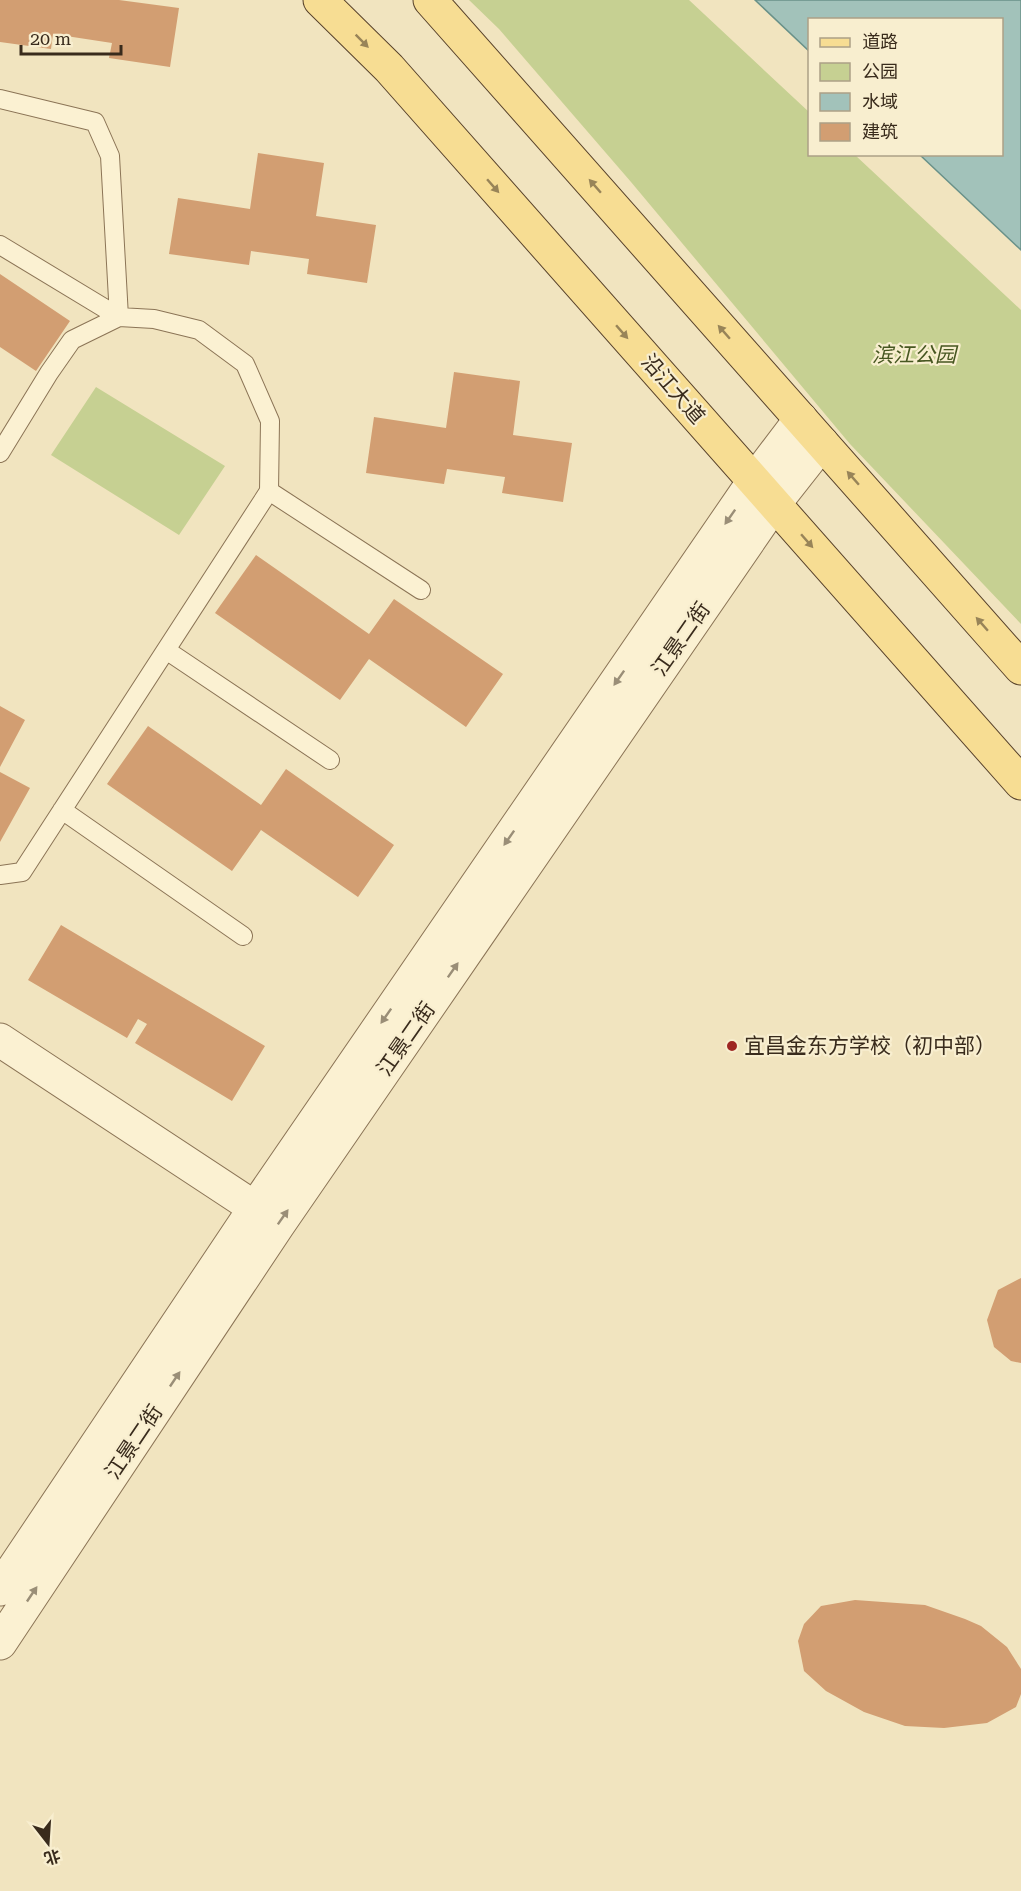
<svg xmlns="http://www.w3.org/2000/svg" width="1021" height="1891" font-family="'Roboto Serif','Noto Sans SC',serif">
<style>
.green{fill:#c6d092}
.water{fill:#a2c2ba;stroke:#699189;stroke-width:1.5}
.building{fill:#d29e72}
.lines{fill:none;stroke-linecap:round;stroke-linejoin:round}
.service-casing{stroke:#8b7456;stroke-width:20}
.minor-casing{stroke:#8b7456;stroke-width:35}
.tertiary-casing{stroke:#8b7456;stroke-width:35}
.primary-casing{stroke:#58422b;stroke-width:35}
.service{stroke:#fbf1d2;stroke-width:18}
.minor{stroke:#fbf1d2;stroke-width:33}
.tertiary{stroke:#fbf1d2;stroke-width:33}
.primary{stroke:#f7dd93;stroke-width:33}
.oneway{fill:#988458}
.oneway2{fill:#9a8e77}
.poi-dot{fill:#9e2622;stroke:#f8eecf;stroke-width:2}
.labels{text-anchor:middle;stroke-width:4.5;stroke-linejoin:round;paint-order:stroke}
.park-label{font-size:21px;font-style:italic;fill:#475721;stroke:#f8eecf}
.street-label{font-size:21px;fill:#392b1c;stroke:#f8eecf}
.poi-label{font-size:21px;fill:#392b1c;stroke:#f8eecf;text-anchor:start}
</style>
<rect width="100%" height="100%" fill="#f1e4bf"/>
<path class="green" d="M469 0H689L809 112 810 154 855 155 1021 310V624L850 444 631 182 499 29Z
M96 387 225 466 179 535 51 455Z"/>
<path class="water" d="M755 0H1021V250L920 155 1002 154V20H810L809 51Z"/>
<path class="building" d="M0 0H119L179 8 170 67 109 58 112 43 53 34 51 49 0 42Z
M258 153 324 163 316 216 376 225 367 283 307 274 309 259 251 251 249 265 169 254 178 198 250 209Z
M0 274 70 321 36 371 0 347Z
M454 372 520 381 513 435 572 443 563 502 502 493 505 477 447 469 444 484 366 473 374 417 446 428Z
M256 555 369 634 394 599 503 674 466 727 369 659 340 700 215 613Z
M0 706 25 720 0 767Z
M148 726 261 805 286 769 394 845 358 897 261 830 232 871 107 784Z
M0 772 30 788 0 842Z
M61 925 265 1046 232 1101 135 1043 147 1024 138 1019 127 1038 28 980Z
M1021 1278V1363L1011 1361 994 1347 987 1320 998 1290Z
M855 1600 925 1605 965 1619 981 1626 1007 1647 1021 1669V1694L1016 1707 987 1723 944 1728 905 1726 864 1712 826 1691 804 1671 798 1641 804 1624 821 1606Z"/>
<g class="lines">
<defs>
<path id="service" d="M0 99 95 122 110 156 119 317
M0 245 119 317
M0 453 49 373 72 340 119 317 154 319 199 330 245 364 270 421 269 491 22 872 0 875
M269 491 421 590
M166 650 330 760
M62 810 243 936"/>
<path id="minor" d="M0 1040 255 1208"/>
<path id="tertiary" d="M0 1589 255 1208 754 481 801 419
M0 1643 278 1225 774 504 822 443"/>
<path id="primary" d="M320 0 389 68 1021 783
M430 0 1021 668"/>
</defs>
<use href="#service" class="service-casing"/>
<use href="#minor" class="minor-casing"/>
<use href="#tertiary" class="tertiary-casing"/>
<use href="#primary" class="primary-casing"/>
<use href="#service" class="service"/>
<use href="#minor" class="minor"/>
<use href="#tertiary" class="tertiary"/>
<use href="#primary" class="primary"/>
</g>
<defs><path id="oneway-solid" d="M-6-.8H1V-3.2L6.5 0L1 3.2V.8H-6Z" transform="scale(1.5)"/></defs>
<g class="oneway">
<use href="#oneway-solid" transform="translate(362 41) rotate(45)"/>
<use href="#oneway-solid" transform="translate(493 186) rotate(49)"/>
<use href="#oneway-solid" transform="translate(595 186) rotate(-131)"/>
<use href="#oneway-solid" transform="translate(622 332) rotate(49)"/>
<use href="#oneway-solid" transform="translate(724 332) rotate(-131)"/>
<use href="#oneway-solid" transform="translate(853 478) rotate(-131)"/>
<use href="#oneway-solid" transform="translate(807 541) rotate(49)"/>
<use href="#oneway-solid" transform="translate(982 624) rotate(-131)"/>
</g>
<g class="oneway2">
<use href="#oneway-solid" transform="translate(730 517) rotate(125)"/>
<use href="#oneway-solid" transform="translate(619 678) rotate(125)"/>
<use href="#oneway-solid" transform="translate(509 838) rotate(125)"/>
<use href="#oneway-solid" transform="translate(453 970) rotate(-55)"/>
<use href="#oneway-solid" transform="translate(386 1016) rotate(125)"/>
<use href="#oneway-solid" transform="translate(283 1217) rotate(-55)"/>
<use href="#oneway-solid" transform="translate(175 1379) rotate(-56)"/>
<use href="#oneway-solid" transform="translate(32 1594) rotate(-56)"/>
</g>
<circle class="poi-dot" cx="732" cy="1046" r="6"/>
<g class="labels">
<g class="park-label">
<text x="914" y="362">滨江公园</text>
</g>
<g class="street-label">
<text transform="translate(673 389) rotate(49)" y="7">沿江大道</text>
<text transform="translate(681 639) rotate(-55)" y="7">江景二街</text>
<text transform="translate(406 1039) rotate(-55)" y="7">江景二街</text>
<text transform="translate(134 1442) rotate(-56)" y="7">江景二街</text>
</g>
<g class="poi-label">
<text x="744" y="1053">宜昌金东方学校（初中部）</text>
</g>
</g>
<rect x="808" y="18" width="195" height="138" fill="#f8eecf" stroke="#aca087" stroke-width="1.5"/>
<rect x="820" y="38" width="30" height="9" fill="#f7dd93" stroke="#aca087" stroke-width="1.5"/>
<text x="862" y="48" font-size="18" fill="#392b1c">道路</text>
<rect x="820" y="63" width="30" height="18" fill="#c6d092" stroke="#aca087" stroke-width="1.5"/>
<text x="862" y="78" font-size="18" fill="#392b1c">公园</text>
<rect x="820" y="93" width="30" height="18" fill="#a2c2ba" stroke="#aca087" stroke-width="1.5"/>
<text x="862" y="108" font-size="18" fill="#392b1c">水域</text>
<rect x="820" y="123" width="30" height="18" fill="#d29e72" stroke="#aca087" stroke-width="1.5"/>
<text x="862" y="138" font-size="18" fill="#392b1c">建筑</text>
<g transform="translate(48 1843) rotate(163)" stroke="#f8eecf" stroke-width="4.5" paint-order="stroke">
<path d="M0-4.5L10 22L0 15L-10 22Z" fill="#392b1c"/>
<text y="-9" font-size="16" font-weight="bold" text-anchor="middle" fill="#392b1c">北</text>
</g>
<path d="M21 45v9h100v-9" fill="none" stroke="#392b1c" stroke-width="3"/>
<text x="30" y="45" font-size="18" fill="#392b1c" stroke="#f8eecf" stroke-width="4.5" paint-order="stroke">20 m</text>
</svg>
